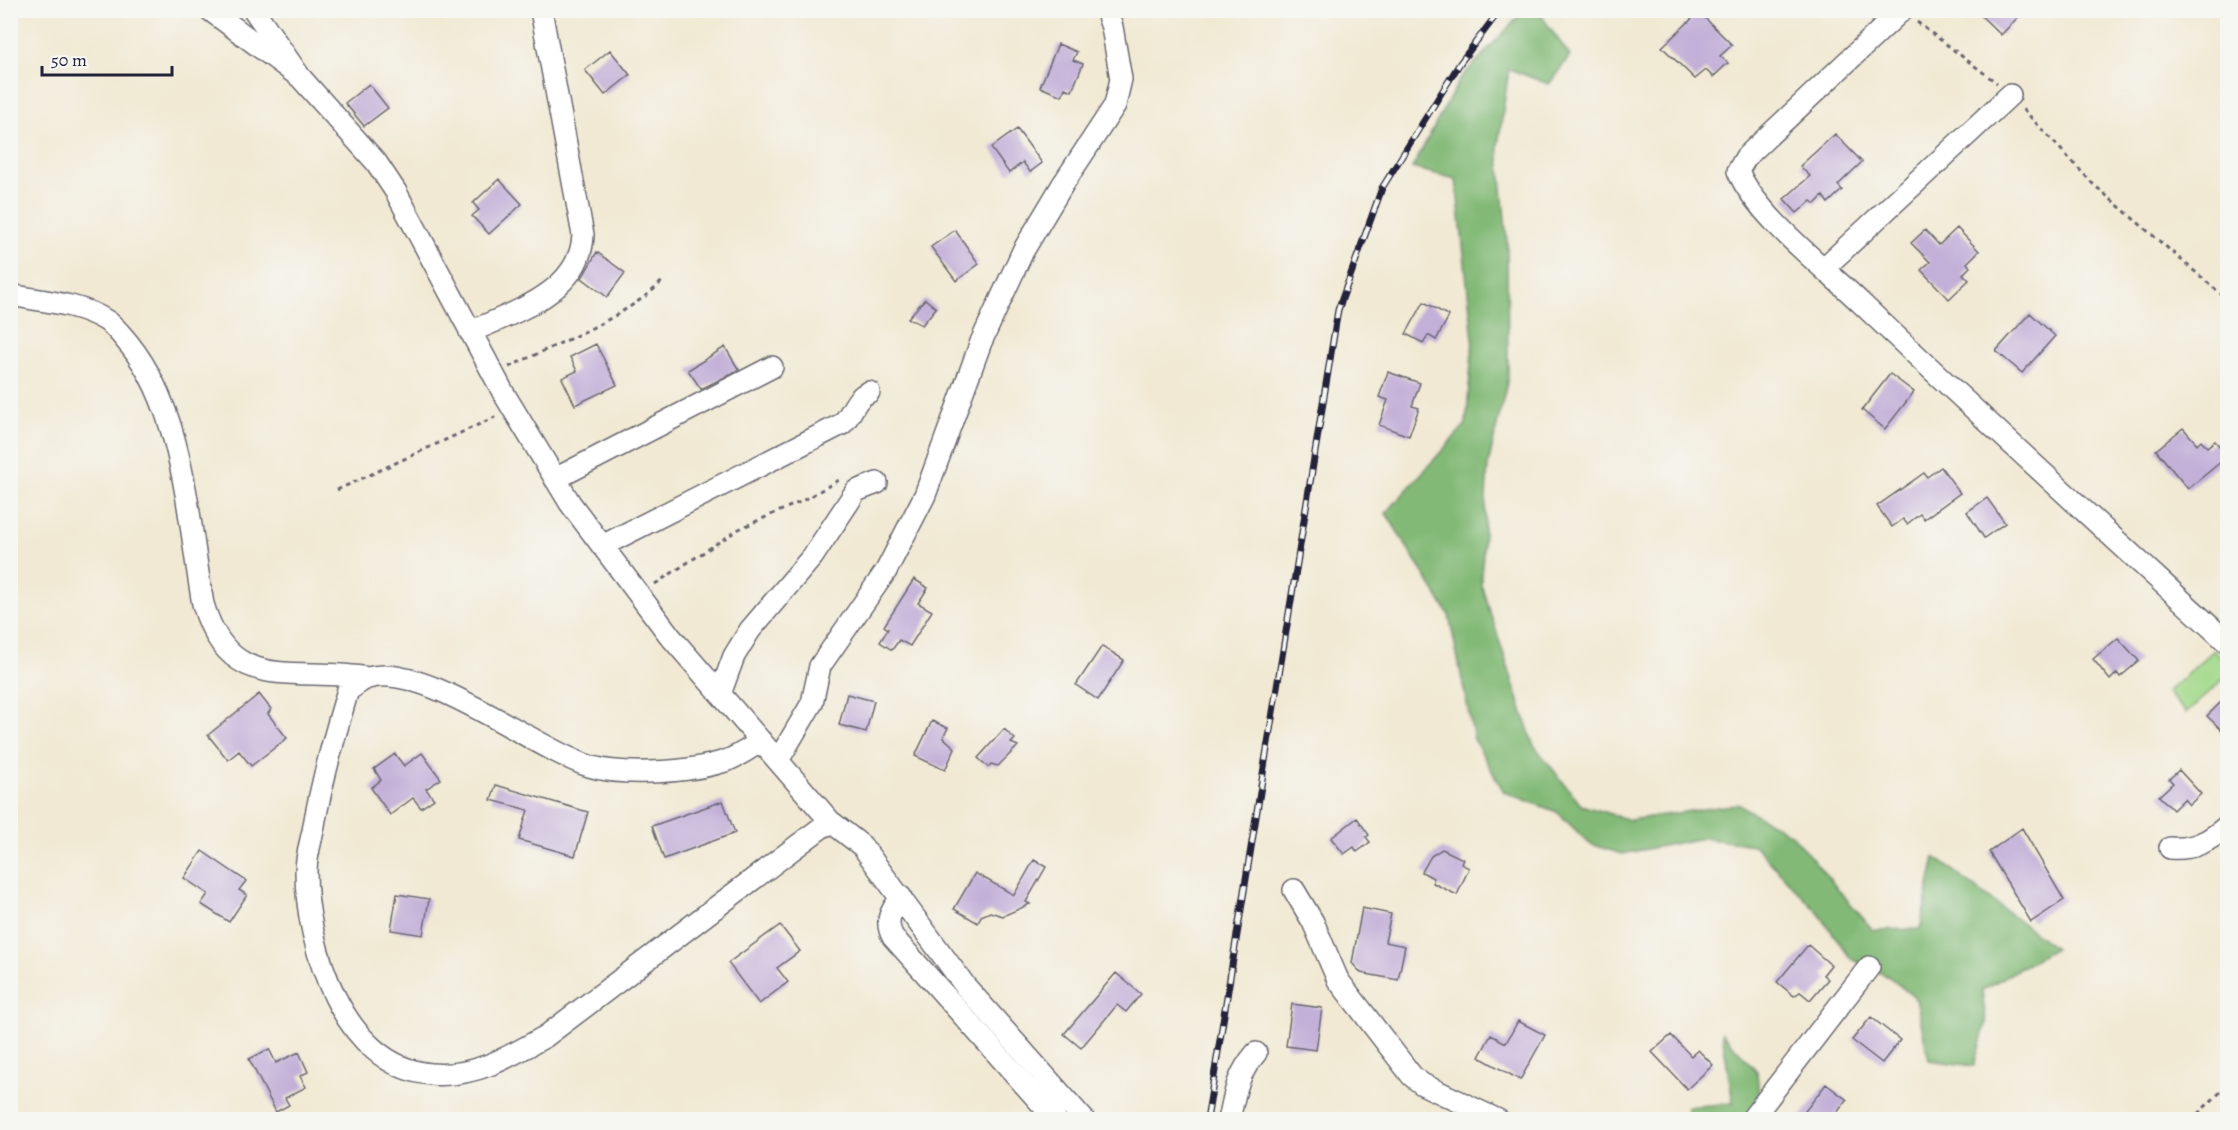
<svg xmlns="http://www.w3.org/2000/svg" width="2238" height="1130" font-family="Alegreya,serif">
<style>
.green{fill:#a3d98a;stroke:#627e62;stroke-width:1.5}
.forest{fill:#82b976;stroke:#526e58;stroke-width:1.5}
.building{fill:#c3b0d8}
.lines{fill:none;stroke-linecap:round;stroke-linejoin:round}
.minor-casing{stroke:#6a6870;stroke-width:24}
.path{stroke:#6a6870;stroke-width:3;stroke-dasharray:4.5 4.5;stroke-linecap:butt}
.minor{stroke:#fff;stroke-width:21}
.rail-casing{stroke:#22223b;stroke-width:7}
.rail{stroke:#f6f6f2;stroke-width:4.5;stroke-dasharray:14;stroke-linecap:butt}
</style>
<rect width="100%" height="100%" fill="#f6f6f2"/>
<filter id="ink" filterUnits="userSpaceOnUse"><feTurbulence type="fractalNoise" baseFrequency=".0167" numOctaves="2"/><feDisplacementMap in="SourceGraphic" scale="12" xChannelSelector="R" yChannelSelector="G"/><feConvolveMatrix kernelMatrix="1 2 1 2 8 2 1 2 1" color-interpolation-filters="sRGB"/></filter>
<filter id="wash" filterUnits="userSpaceOnUse"><feTurbulence type="fractalNoise" baseFrequency=".008" numOctaves="4" result="noise"/><feDisplacementMap in="SourceGraphic" scale="24" xChannelSelector="R" yChannelSelector="G"/><feGaussianBlur stdDeviation="1.35" result="paint"/><feColorMatrix in="noise" values="0 0 0 0 0 0 0 0 0 0 0 0 0 0 0 0 0 1.4 0 .05"/><feComposite in="paint" operator="in"/></filter>
<g filter="url(#wash)">
<rect width="100%" height="100%" fill="#f1e9d3"/>
<path class="green" d="M2214 650 2227 665V676L2186 713 2167 692Z"/>
<path class="forest" d="M1524 11H1538L1570 56 1549 84 1509 69 1498 146 1507 241 1508 378 1488 465 1481 584 1533 744 1581 805 1630 820 1738 804 1792 835 1873 930 1920 929 1935 857 2055 948 1982 990 1986 1023 1974 1066 1929 1060 1916 999 1889 977 1851 959 1820 915 1754 845 1703 838 1622 854 1590 844 1557 812 1504 792 1474 739 1449 615 1386 513 1466 424 1473 339 1456 179 1412 168 1460 79Z
M1722 1033 1757 1071 1761 1119 1687 1120V1107L1733 1103Z"/>
<g id="blocks">
<path class="building" d="M1975 10H2025L2001 35Z
M1699 12 1732 45 1720 56 1728 63 1713 77 1706 70 1695 79 1662 47Z
M1058 44 1077 52 1073 60 1083 64 1072 91 1065 88 1062 96 1040 87Z
M610 50 630 75 605 95 585 70Z
M369 84 388 108 364 126 345 103Z
M1017 129 1042 163 1030 172 1023 162 1009 173 991 148Z
M1835 134 1862 162 1838 185 1842 190 1828 203 1823 196 1815 204 1811 201 1797 213 1784 199 1810 176 1800 166Z
M499 179 522 204 489 234 472 216 479 210 473 203Z
M1957 228 1979 251 1967 263 1970 267 1963 274 1969 280 1949 299 1921 270 1930 262 1911 243 1925 230 1939 245Z
M955 230 979 264 956 281 931 247Z
M597 252 625 273 607 297 582 278Z
M925 299 936 308 922 325 908 318Z
M1424 302 1449 316 1436 340 1428 335 1423 343 1406 334Z
M2030 313 2055 336 2022 373 1996 351Z
M596 344 617 385 575 405 562 378 577 371 570 357Z
M725 347 739 370 701 389 688 370Z
M1388 372 1420 383 1412 406 1419 408 1409 436 1379 425 1388 400 1379 397Z
M1890 374 1914 392 1885 429 1862 410Z
M2183 428 2197 444 2201 440 2207 447 2215 441 2228 456 2188 489 2156 450Z
M1941 467 1960 493 1924 519 1920 514 1907 524 1903 519 1892 527 1877 506 1924 473 1927 477Z
M1987 498 2005 523 1984 538 1967 512Z
M914 579 928 588 918 603 932 611 910 646 899 640 892 650 880 642 888 629 884 626Z
M2118 638 2139 661 2120 677 2117 673 2110 680 2093 659Z
M1102 646 1124 660 1098 700 1076 685Z
M259 694 271 709 268 714 287 738 251 766 239 751 228 760 208 735Z
M847 694 874 701 866 732 839 725Z
M2228 695V736L2207 716Z
M932 721 948 728 943 737 955 748 945 770 915 756Z
M1004 729 1015 739 1011 743 1018 746 998 766 991 764 988 767 978 758Z
M422 753 441 779 426 789 434 799 421 808 413 798 390 815 371 788 381 780 374 769 395 754 404 766Z
M2179 770 2201 794 2189 805 2184 799 2173 810 2159 796 2173 783 2169 779Z
M496 785 588 812 575 856 519 840 528 810 491 800Z
M723 801 735 833 664 859 652 826Z
M1357 818 1369 835 1366 837 1370 842 1357 852 1354 847 1344 854 1331 838Z
M2022 828 2064 900 2031 922 1989 852Z
M1442 849 1463 859 1461 864 1469 868 1457 895 1433 883V878L1422 872 1431 856Z
M202 851 246 881 239 890 247 895 229 922 201 904 208 894 184 878Z
M1034 860 1046 867 1026 902 1030 904 1003 916 990 912 981 916 978 923 954 909 975 873 1014 895Z
M397 894 429 899 423 935 391 930Z
M1362 908 1391 914 1385 942 1405 946 1398 980 1361 973 1352 963Z
M780 925 800 951 777 968 788 982 759 1004 728 963Z
M1808 945 1831 965 1823 975 1828 979 1810 1000 1800 992 1794 996 1777 982Z
M1116 973 1141 994 1126 1012 1117 1005 1081 1048 1064 1034Z
M1292 1004 1322 1008 1316 1050 1286 1046Z
M1871 1017 1900 1040 1882 1063 1852 1040Z
M1518 1021 1545 1035 1520 1080 1479 1057 1491 1035 1506 1043Z
M1671 1035 1691 1056 1698 1050 1713 1065 1687 1089 1652 1052Z
M269 1049 276 1063 299 1052 308 1072 300 1076 306 1087 285 1098 289 1105 276 1112 249 1059Z
M1826 1084 1847 1100 1832 1119H1799Z"/>
</g>
</g>
<g filter="url(#ink)">
<use href="#blocks" fill-opacity="0" stroke="#6a6870" stroke-width="1.5"/>
<g class="lines">
<defs>
<path id="minor" d="M210 10 300 77 254 10
M1902 10 1746 157 1738 171C1757 216 1825 268 1861 303 1982 418 2105 530 2228 643
M300 77 376 162 396 192 504 394 570 503 670 636 830 821 862 846 966 987 1084 1120
M1824 268 2010 95
M10 295C42 301 79 303 107 321 116 327 122 336 129 344 184 412 188 520 203 604 230 697 295 665 368 678
M470 332C514 312 581 292 583 235L541 10
M555 479 772 367
M602 546 842 424C853 414 854 398 869 392
M720 694 734 656 750 630 813 556 856 491 877 483
M761 741C750 748 738 757 725 761 691 772 624 777 589 766 533 748 423 661 368 678 361 680 354 687 348 690 334 737 321 783 313 831 310 844 306 858 306 871 306 945 343 1067 431 1074 474 1078 511 1056 546 1036L830 821
M779 759 812 703 820 666 886 571 925 495 981 342 1023 251 1063 184 1115 105 1121 79 1112 27 1106 10
M2170 848C2194 850 2210 841 2228 825
M1294 890 1313 922 1338 980 1412 1076 1422 1084 1498 1120
M901 897C891 911 884 921 893 937L1056 1120
M1229 1120C1235 1092 1237 1075 1256 1053
M1751 1120 1869 967"/>
</defs>
<use href="#minor" class="minor-casing"/>
<path class="path" d="M1917 22 1997 83
M2023 109 2093 184 2228 300
M509 367C552 346 634 314 664 279
M337 490 495 417
M655 584 739 529 800 502 839 480
M2191 1120 2228 1085"/>
<use href="#minor" class="minor"/>
<defs>
<path id="rail" d="M1207 1120 1338 310 1382 188 1460 63 1500 10"/>
</defs>
<use href="#rail" class="rail-casing"/>
<use href="#rail" class="rail"/>
</g>
</g>
<rect width="2238" height="1130" fill="none" stroke="#f6f6f2" stroke-width="36"/>
<path d="M42 66v9h130v-9" fill="none" stroke="#22223b" stroke-width="3"/>
<text x="51" y="66" font-size="18" fill="#22223b" stroke="#f6f6f2" stroke-width="4.5" paint-order="stroke">50 m</text>
</svg>
